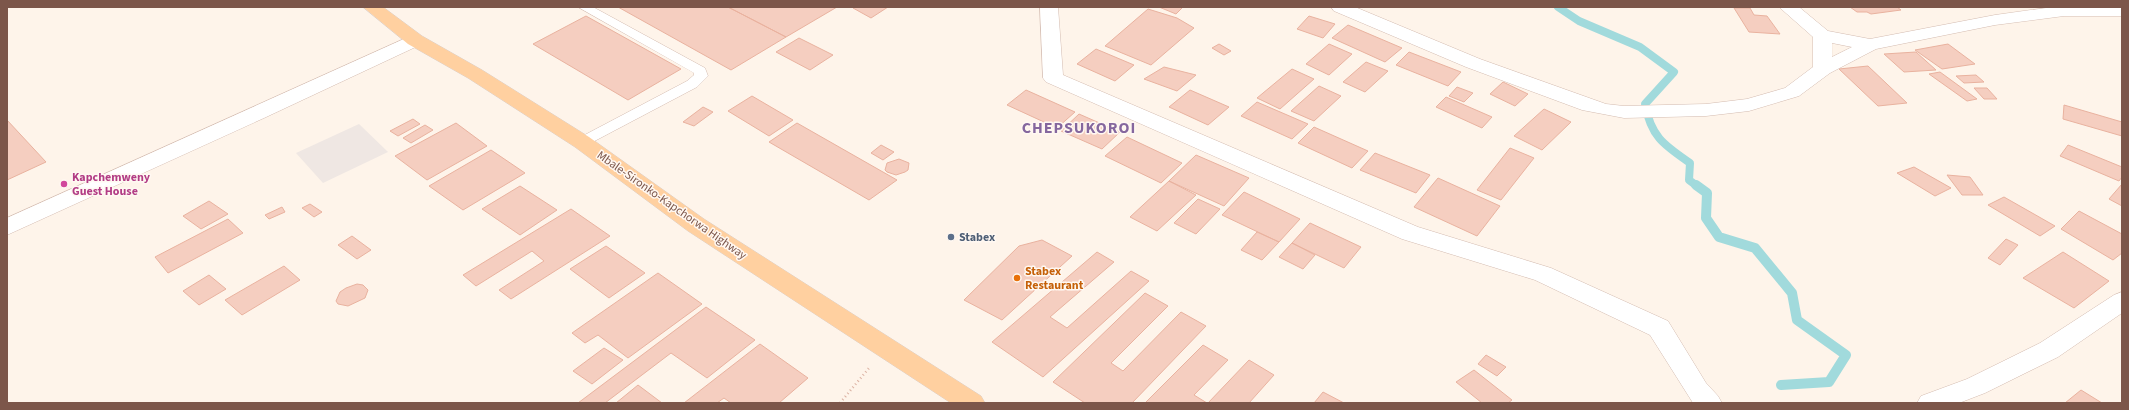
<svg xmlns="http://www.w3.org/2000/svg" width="2129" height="410" font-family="'Source Sans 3',sans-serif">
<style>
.industrial{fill:#efe7e3}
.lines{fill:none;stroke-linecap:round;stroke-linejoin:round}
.stream-far1{stroke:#a1dadc;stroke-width:8}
.stream{stroke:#a1dadc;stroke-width:10}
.building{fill:#f5cec0;stroke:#e9b29f}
.lane-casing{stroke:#d4bcb1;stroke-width:1}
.street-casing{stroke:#d4bcb1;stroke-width:1}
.primary-casing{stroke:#dad0cc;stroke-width:1}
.path{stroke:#dbb1a2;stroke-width:2.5;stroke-dasharray:1 3;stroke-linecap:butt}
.lane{fill:#fff;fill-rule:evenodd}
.street{fill:#fff;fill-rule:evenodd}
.primary{fill:#ffd0a0;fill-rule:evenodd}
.hotel-dot{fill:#d1479c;stroke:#fff8f2;stroke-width:1.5}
.service-dot{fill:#5c6f8a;stroke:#fff8f2;stroke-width:1.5}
.food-dot{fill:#e8710a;stroke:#fff8f2;stroke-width:1.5}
.labels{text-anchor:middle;stroke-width:3;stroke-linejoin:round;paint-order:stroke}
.hotel-label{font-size:12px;font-weight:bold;fill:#b23c85;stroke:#fff8f2;text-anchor:start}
.street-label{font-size:12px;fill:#7c564a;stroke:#fff8f2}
.service-label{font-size:12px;font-weight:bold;fill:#4e5e75;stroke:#fff8f2;text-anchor:start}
.food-label{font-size:12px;font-weight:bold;fill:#c56008;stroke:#fff8f2;text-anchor:start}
.district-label{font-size:16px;font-weight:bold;letter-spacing:1px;fill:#85679e;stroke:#fff8f2}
</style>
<rect width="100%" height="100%" fill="#fef4ea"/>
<path class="industrial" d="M359 124 388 152 323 183 296 153Z"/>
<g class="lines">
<path class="stream-far1" d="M1558 7 1579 21 1640 47 1674 72 1645 104C1651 137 1664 145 1690 163L1689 180 1697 186"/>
<path class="stream" d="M1696 185 1707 193 1706 218 1719 237 1755 248 1792 293 1797 320 1846 355 1829 382 1781 385"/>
</g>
<path class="building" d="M618 7H728L786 37 731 70Z
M728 7H837L786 37Z
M855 7H888L871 18 853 8Z
M1159 7H1183L1176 14Z
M1850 7H1897L1901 10 1871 14 1867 12H1857Z
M1734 8H1750L1754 15 1767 16 1780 34 1749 32Z
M1148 9 1177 18 1194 28 1151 65 1105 46Z
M586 16 681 69 628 100 533 44Z
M1309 16 1335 24 1323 38 1297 29Z
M1348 25 1402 48 1385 62 1332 38Z
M799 38 833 55 810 70 776 52Z
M1219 44 1231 51 1224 55 1212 48Z
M1329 44 1352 54 1329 75 1306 64Z
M1948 44 1975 64 1942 69 1915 50Z
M1096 49 1134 65 1115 81 1077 64Z
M1409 52 1461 72 1448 86 1396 65Z
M1916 52 1936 70 1904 72 1884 54Z
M1366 62 1388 71 1365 92 1343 82Z
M1868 66 1907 103 1878 106 1839 69Z
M1164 67 1196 75 1177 91 1144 79Z
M1292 69 1314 79 1280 109 1257 98Z
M1940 72 1977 99 1967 101 1929 74Z
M1976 75 1984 82 1964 83 1956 76Z
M1503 82 1528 94 1515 106 1490 94Z
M1319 86 1341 96 1314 121 1291 111Z
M1457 87 1473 93 1464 102 1449 96Z
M1974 88H1987L1997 99H1984Z
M1026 90 1075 112 1057 128 1007 105Z
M1190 90 1229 107 1208 125 1169 107Z
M752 96 793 120 769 136 728 111Z
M1446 97 1492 117 1482 128 1436 107Z
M1257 102 1308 124 1292 139 1241 116Z
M2064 105 2122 122V136L2063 119Z
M703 107 713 112 694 126 683 122Z
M1544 109 1571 122 1542 150 1514 136Z
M1079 114 1120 132 1102 149 1061 131Z
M413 119 420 124 398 136 390 131Z
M7 120 46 162 7 180Z
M456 123 487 146 427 180 395 156Z
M797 123 897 180 869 200 769 142Z
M425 125 433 130 411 143 403 138Z
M1314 127 1368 151 1352 168 1298 143Z
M1127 137 1182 163 1161 183 1105 156Z
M881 145 894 152 883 160 871 153Z
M2068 145 2122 167V177L2119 181 2060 156Z
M1510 148 1534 158 1501 200 1477 190Z
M491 150 525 173 463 210 429 186Z
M1375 153 1430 175 1416 193 1360 170Z
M1196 155 1249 178 1224 206 1169 181Z
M899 159 909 163 908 170 905 172 896 175 887 172 885 170 887 163Z
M1914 167 1951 188 1935 196 1897 173Z
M1947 175 1970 177 1983 195H1962Z
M1438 178 1500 206 1477 236 1414 207Z
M1169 181 1196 195 1157 231 1130 217Z
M2122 184V206L2109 199Z
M520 186 557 210 520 235 482 209Z
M1244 192 1300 219 1279 242 1222 215Z
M2004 197 2055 226 2040 236 1988 205Z
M1198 199 1220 209 1196 234 1174 223Z
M209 201 228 214 201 229 183 216Z
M310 204 322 212 314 217 302 208Z
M282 207 285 212 269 219 265 215Z
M571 209 610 236 511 299 499 290 544 261 532 251 476 286 463 275Z
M2079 211 2122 234V253L2113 260 2061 229Z
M228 219 243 233 168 273 155 257Z
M1310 223 1361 247 1344 268 1292 243Z
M1257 232 1279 242 1262 260 1241 250Z
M352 236 371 250 357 259 338 245Z
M2006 239 2018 245 2000 265 1988 258Z
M1042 240 1072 256 1002 320 964 300 1019 246Z
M1292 243 1315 255 1303 269 1279 257Z
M606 246 645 273 609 298 570 269Z
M1097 252 1114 262 1050 317 1067 328 1131 271 1149 281 1043 377 992 342Z
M2063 252 2109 281 2074 308 2023 278Z
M284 266 300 280 242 315 225 300Z
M658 273 702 304 628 358 598 335 585 343 572 333Z
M209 275 226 289 199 305 183 291Z
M357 284 363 285 368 290 365 298 348 306 338 304 336 301 340 292 346 288Z
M1145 293 1168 306 1111 363 1123 371 1181 312 1206 326 1132 403H1085L1053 382Z
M706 307 755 340 707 378 671 353 605 403H578Z
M760 344 808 378 779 403H731L724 398 717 403H684Z
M1203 345 1228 360 1194 395 1207 403H1145Z
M604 348 623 360 592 384 573 371Z
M1486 355 1506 367 1497 376 1478 364Z
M1249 360 1274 375 1249 403H1208Z
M1474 370 1512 400 1508 403H1482L1456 382Z
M638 385 662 403H616Z
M2081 390 2102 403H2065Z
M1323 392 1344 403H1314Z"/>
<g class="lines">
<defs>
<path id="lane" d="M578 7H593L705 68 708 76 697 87 587 145H577L575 142 577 139 687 81 694 75V73Z"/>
<path id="street" d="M1040 7H1058L1063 75 1418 227 1551 268 1668 321 1706 383 1718 396 1722 403H1693L1650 335 1535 280 1402 239 1046 82 1043 78Z
M1331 7H1355L1480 59 1606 104 1624 106 1706 104 1747 99 1785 88 1813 67V37L1779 7H1799L1828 31 1870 39 1995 15 2053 7H2122V16H2064L1995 25 1876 49 1830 73 1799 96 1749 111 1706 116 1624 118 1582 110 1466 67 1334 11ZM1832 43 1852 47 1832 57Z
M415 34 422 36 424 40 422 44 264 118 7 235V218Z
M2122 292V313L2058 357 1985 393 1959 403H1917L1921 396 1967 379 2040 343 2114 295Z"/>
<path id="primary" d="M363 7H383L422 36 482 70 589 137 704 219 981 396 985 403H951L688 231 575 147 468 78 408 44Z"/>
</defs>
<use href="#lane" class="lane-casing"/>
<use href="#street" class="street-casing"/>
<use href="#primary" class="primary-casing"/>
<path class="path" d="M840 403 869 368"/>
<use href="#lane" class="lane"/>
<use href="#street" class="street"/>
<use href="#primary" class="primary"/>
</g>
<circle class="hotel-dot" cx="64" cy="184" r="4"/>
<circle class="service-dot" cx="951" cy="237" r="4"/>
<circle class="food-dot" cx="1017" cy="278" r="4"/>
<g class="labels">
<g class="hotel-label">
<text x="72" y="181">Kapchemweny<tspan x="72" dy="14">Guest House</tspan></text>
</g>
<g class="street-label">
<text transform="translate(672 205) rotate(35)" y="4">Mbale-Sironko-Kapchorwa Highway</text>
</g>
<g class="service-label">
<text x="959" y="241">Stabex</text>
</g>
<g class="food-label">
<text x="1025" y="275">Stabex<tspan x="1025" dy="14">Restaurant</tspan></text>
</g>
<g class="district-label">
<text x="1079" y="133">CHEPSUKOROI</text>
</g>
</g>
<rect width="2129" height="410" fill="none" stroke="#7c564a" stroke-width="16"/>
</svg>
